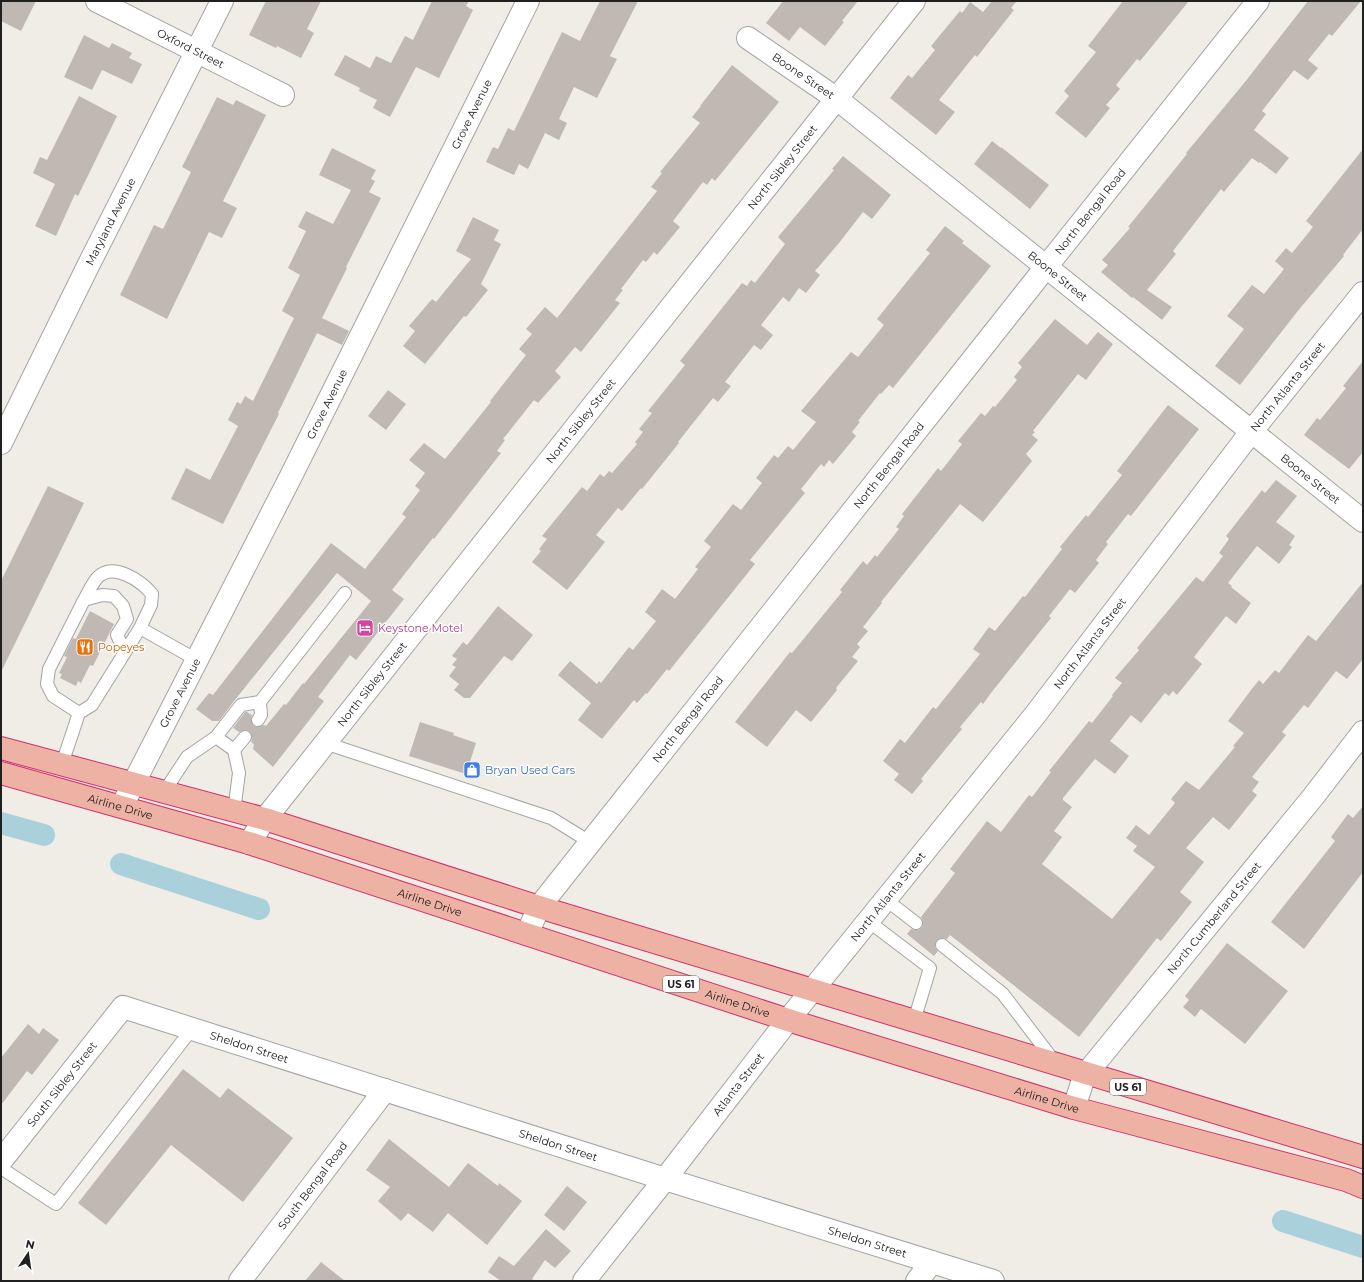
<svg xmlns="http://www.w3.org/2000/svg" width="1364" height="1282" font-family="Montserrat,sans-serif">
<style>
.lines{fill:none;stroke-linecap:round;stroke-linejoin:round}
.canal{stroke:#aad1db;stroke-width:22}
.building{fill:#c0b8b3}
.service-casing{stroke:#a4a4a4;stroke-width:14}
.minor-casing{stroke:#a4a4a4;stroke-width:24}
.trunk-casing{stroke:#d2306c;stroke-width:24}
.service{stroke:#fff;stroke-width:12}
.minor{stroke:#fff;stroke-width:22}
.trunk{stroke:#edb2a4;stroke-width:22}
.labels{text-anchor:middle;stroke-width:3;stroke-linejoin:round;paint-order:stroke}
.shield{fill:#fff;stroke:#636363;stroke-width:1}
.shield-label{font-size:10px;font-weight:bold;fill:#202020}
.street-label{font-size:11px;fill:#202020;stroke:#fff}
.hotel-label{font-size:11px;fill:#b23c85;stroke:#fff;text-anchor:start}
.food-label{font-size:11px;fill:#c56008;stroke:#fff;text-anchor:start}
.shop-label{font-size:11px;fill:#366cbe;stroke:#fff;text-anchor:start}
</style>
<rect width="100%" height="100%" fill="#f0ede7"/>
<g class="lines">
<path class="canal" d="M1 823 44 835
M121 864 259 909
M1283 1221 1363 1247"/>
</g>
<path class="building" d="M1 1H36L21 31 1 21Z
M266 1H321L307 29 314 33 301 58 277 46 276 48 249 35Z
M432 1H469L466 6 473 10 439 78 416 67 390 117 373 108 377 100 359 91 360 88 334 75 345 55 370 68 376 56 391 63 405 36 413 40Z
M600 1H638L610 56 617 59 597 98 574 87 559 119 567 123 559 140 545 133 528 169 519 164 514 175 486 162 493 147 498 149 508 128 514 131 562 32 580 41Z
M783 1H858L842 21 844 22 825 46 800 27 789 41 766 23Z
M992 1H1017L1011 8 1014 10 977 57 975 55 939 100 955 112 936 135 890 98 908 75 912 78 935 50 931 46 960 11 962 13 970 2 983 12Z
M1123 1H1189L1140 61 1137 59 1116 85 1120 89 1106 105 1110 108 1086 138 1055 113 1069 96 1064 91 1096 52 1088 46Z
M1308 1H1361L1332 36 1329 34 1308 60 1318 68 1308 80 1294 70 1262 111 1266 114 1254 130 1289 158 1276 174 1260 162 1259 163 1252 158 1224 192 1221 189 1173 251 1176 254 1147 290 1172 307 1162 320 1133 297 1132 298 1101 272 1108 265 1102 260 1130 228 1128 227 1187 154 1186 153 1245 82Z
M84 35 109 48 112 43 132 53 129 58 142 64 132 84 102 70 92 90 64 77Z
M732 65 779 102 715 181 712 178 707 185 703 182 673 221 680 227 657 255 654 252 646 262 643 260 621 289 623 290 615 300 620 303 581 352 575 347 555 371 561 377 538 403 534 400 503 439 505 440 497 451 501 453 434 539 433 538 392 590 404 599 356 660 350 655 318 697 324 701 273 767 253 749 254 744 251 742 252 738 250 732 246 730 239 732 233 728 245 712H247L252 715 251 720 254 726 258 727 264 725 266 726 284 704 286 705 303 683 304 684 371 601 337 573 234 701 219 721H212L196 709 209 693 213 695 331 543 365 569 406 517 402 514 420 490 415 486 425 473 409 460 424 443 445 459 458 443 491 402 490 401 526 355 519 349 532 334 526 329 545 307 557 318 657 191 651 187 662 173 660 172 700 123 692 117 701 106H700Z
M79 96 117 116 78 196 75 194 56 236 35 226 55 184 33 173 40 157 47 160Z
M217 97 233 105 236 100 266 115 223 201 237 208 222 238 209 232 167 319 120 295 154 225 163 229 191 172 182 167Z
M992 141 1001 148V147L1049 185 1030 209 974 164Z
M332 148 376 170 371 179 375 181 369 192 381 198 346 267 347 268 322 318 349 331 342 345 317 333 278 413 279 414 223 524 171 499 186 468 210 480 238 426 228 420 237 402 241 404 245 396 253 401 294 318 282 311 300 275 288 268 306 231 298 227 306 211 333 224 351 190 319 175Z
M1363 149V229L1343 255 1344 256 1297 312 1240 385 1215 366 1244 329 1227 316 1252 285 1264 294 1284 269 1275 261 1286 248 1292 253 1313 227 1306 221Z
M843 156 891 195 872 219 863 212 839 243 815 271 820 275 806 293 799 288 789 302 783 297 761 325 773 335 761 350 754 345 725 382 731 386 718 402 713 398 678 442 679 443 642 489 641 488 622 511 618 508 596 535 605 542 567 590 532 562 541 551 539 549 547 539 542 536 582 487 587 491 600 474 604 477 609 471 612 473 637 444 635 442 643 432 639 429 652 413 648 411 685 365 680 361 742 283 747 286 751 280 755 283 785 244 778 237 834 170 832 169Z
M473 217 499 230 494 240 501 244 481 284 488 290 466 317 464 316 425 364 403 346 415 331 409 326 432 299 436 302 471 259 456 251Z
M945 226 964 241 962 243 991 266 893 388 889 385 881 394 880 393 858 421 860 422 852 432 856 436 833 464 829 460 824 467 821 464 801 489 805 493 750 560 755 564 669 671 667 669 647 694 646 693 637 703 634 700 602 739 578 720 591 703 558 675 570 661 597 684 599 681 601 683 629 647 633 650 656 621 645 612 662 589 675 599 698 569 695 567 711 547 704 541 733 504 741 510 762 483 756 478 774 455 778 458 788 446 793 450 816 422 801 411 851 352 858 357 884 325 877 319 930 253 926 250Z
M1055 319 1087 345 1098 332 1113 344 1086 380 1078 374 1033 431 1035 432 1032 435 1038 440 1026 454 1032 461 983 522 960 504 881 602 882 603 863 627 868 631 857 644 860 647 852 657 858 661 836 688 837 690 811 722 796 710 767 747 735 722 790 652 792 653 842 592 840 590 863 561 867 565 875 555 877 557 899 529 896 527 904 516 902 514 938 468 941 471 962 444 958 441 981 413 985 416 993 406 995 407 1017 380 1014 377 1022 367 1018 363Z
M1363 361V452L1349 469 1304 435 1317 418 1320 420 1346 388 1343 386Z
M388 390 406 404 386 430 368 416Z
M1168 405 1199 429 1131 516 1128 514 1106 542 1108 544 1096 560 1099 563 1075 593 1070 589 1049 616 1051 618 991 693 983 704 981 702 960 727 962 729 921 779 923 781 912 794 894 780 899 774 883 761 900 739 905 743 933 707 936 709 980 654 973 649 989 627 995 631 1023 596 1025 597 1062 549 1060 547 1086 515 1088 517 1122 475 1117 471Z
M1276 480 1297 496 1276 522 1295 536 1289 545 1292 547 1279 564 1257 546 1228 583 1232 586 1231 587 1251 603 1236 624 1226 616 1194 657 1202 664 1177 695 1173 691 1169 696 1165 693 1141 723 1131 715 1110 741 1129 756 1115 774 1095 759 1063 798V800L1072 807 1054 831 1062 837 1042 864 1112 919 1155 867 1133 851 1137 846 1126 838 1136 825 1149 835 1175 803 1171 799 1186 781 1199 790 1235 747 1233 746 1244 733 1228 721 1251 690 1259 680 1263 684 1275 670 1279 673 1308 635 1316 641 1363 582V659L1347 679 1336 671 1308 708 1304 705 1282 732 1286 735 1252 777 1259 782 1252 791 1257 795 1229 830 1213 817 1186 848 1204 862 1180 892 1192 902 1161 941 1157 938 1079 1037 950 935 947 939 940 938 936 941 935 947 938 951 934 956 907 934 911 929 918 930 922 927 923 921 921 917 955 873 950 869 987 821 1001 832 1029 795 1032 797 1051 772 1049 771 1089 721 1092 723 1113 696 1112 695 1122 683 1115 678 1139 650 1137 648 1196 577 1203 582 1223 556 1219 553 1229 539 1226 536 1262 490 1265 493Z
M48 486 84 503 1 672V581Z
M498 606 533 635 512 661 504 656 470 698H464L454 690 459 684 449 676 456 667 452 665 457 659 452 656 463 642 467 645Z
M90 611 114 624 93 666 90 665 81 683 78 681 76 686 60 678 62 674 59 673 67 657 64 656 73 638 76 639Z
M420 722 454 733 453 735 476 743 466 774 409 756Z
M1363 806V872L1304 949 1271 922 1335 841 1331 837 1348 814 1353 818Z
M1227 943 1288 991 1245 1044 1201 1009 1195 1017 1183 1007 1189 1000 1185 996Z
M28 1024 39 1034 43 1028 59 1040 32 1075 27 1071 1 1105V1058Z
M183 1069 220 1098 228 1088 293 1138 243 1202 171 1145 106 1225 78 1203Z
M389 1139 449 1187 468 1163 498 1186 499 1183 522 1201 487 1245 448 1213 433 1232 408 1213 401 1221 378 1201 390 1187 366 1170Z
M567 1186 587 1202 564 1231 544 1215Z
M546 1229 571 1251 555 1268 545 1260 532 1279 535 1281H501L488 1272 499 1256 514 1266Z
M321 1262 345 1281H305Z"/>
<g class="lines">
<defs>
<path id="service" d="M84 600C88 593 92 584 97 578 113 561 141 581 152 594L151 605 140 628 197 660
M79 713 53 696 47 684 49 669 84 600 102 595 114 596 123 606 127 619 117 635 125 652
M258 720 261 715 260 702 345 593
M216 737 234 750
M325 743 551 818 590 842
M62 764 79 713 92 705 140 628
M164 792 187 757 216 737 241 705 260 702
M234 811 239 773 234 750 245 737
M885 899 916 923
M868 921 930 968 914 1021
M942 945 1003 994 1054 1061
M1 1168 56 1204 192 1029"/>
<g id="minor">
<path id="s1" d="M97 1 283 95"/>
<path id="s2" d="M748 38 837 99 1363 521"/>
<path id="s3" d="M1 443 88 266 222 1"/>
<path id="s4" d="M122 806 290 478 528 1"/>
<path id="s5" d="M249 843 265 819 914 1"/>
<path id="s6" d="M527 934 539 907 1046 267 1258 1"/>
<path id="s7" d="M1074 1108 1082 1083 1086 1074 1313 797 1363 732"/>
<path id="s8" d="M1 1161 123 1007 665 1179 993 1281"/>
<path id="s9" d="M240 1281 385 1090"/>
<path id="s10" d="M584 1281 665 1179 788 1020 1035 715 1251 432 1363 293"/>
<path d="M917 1281 932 1262"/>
</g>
<g id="trunk">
<path d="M1 748 265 819 539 907 1363 1157"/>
<path id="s11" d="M1 773 249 843 788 1020 1074 1108 1346 1180 1363 1187"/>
</g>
</defs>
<use href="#service" class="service-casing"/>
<use href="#minor" class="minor-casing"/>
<use href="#trunk" class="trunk-casing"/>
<use href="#service" class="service"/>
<use href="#minor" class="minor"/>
<use href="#trunk" class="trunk"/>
</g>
<defs>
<symbol id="hotel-square" viewBox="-11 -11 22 22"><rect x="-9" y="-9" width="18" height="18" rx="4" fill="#d1479c" stroke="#fff"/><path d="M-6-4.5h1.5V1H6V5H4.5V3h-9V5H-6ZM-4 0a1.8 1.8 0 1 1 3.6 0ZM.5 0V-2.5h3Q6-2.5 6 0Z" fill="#fff"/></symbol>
<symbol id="restaurant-square" viewBox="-11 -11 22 22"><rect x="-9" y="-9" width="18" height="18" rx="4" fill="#e8710a" stroke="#fff"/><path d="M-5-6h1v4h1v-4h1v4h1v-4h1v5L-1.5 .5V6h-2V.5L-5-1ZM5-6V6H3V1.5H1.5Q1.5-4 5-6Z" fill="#fff"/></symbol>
<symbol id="shop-square" viewBox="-11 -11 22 22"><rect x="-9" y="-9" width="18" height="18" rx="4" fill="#3f7fe0" stroke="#fff"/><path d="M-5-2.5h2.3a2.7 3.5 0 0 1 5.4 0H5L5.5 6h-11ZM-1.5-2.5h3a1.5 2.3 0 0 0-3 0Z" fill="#fff"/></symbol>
</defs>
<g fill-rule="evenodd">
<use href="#hotel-square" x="355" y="618" width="20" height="20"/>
<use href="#restaurant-square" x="75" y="637" width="20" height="20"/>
<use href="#shop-square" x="462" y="760" width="20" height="20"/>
</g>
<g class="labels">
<g class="shield">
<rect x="663" y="976" width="36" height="16" rx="3"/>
<rect x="1110" y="1079" width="36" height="16" rx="3"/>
</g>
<g class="shield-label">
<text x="681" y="988">US 61</text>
<text x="1128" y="1091">US 61</text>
</g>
<g class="street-label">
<text dy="4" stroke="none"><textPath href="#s1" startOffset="105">Oxford Street</textPath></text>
<text dy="4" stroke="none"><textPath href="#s2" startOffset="67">Boone Street</textPath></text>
<text dy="4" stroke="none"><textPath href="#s4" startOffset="775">Grove Avenue</textPath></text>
<text dy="4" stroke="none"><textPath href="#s5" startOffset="861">North Sibley Street</textPath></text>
<text dy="4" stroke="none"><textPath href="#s6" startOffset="917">North Bengal Road</textPath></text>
<text dy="4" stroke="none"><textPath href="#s3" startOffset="247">Maryland Avenue</textPath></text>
<text dy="4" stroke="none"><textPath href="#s2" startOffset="391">Boone Street</textPath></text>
<text dy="4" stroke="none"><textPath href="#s10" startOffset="1138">North Atlanta Street</textPath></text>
<text dy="4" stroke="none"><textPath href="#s4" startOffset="451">Grove Avenue</textPath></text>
<text dy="4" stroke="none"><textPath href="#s5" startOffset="537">North Sibley Street</textPath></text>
<text dy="4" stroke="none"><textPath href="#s6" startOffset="593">North Bengal Road</textPath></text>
<text dy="4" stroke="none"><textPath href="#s2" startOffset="715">Boone Street</textPath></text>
<text dy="4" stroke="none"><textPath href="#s10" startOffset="814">North Atlanta Street</textPath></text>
<text dy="4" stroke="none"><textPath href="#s5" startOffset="201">North Sibley Street</textPath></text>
<text dy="4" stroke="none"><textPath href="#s4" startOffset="127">Grove Avenue</textPath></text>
<text dy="4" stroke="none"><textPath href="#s6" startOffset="269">North Bengal Road</textPath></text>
<text dy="4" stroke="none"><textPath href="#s11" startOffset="124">Airline Drive</textPath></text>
<text dy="4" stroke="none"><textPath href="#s10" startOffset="490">North Atlanta Street</textPath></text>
<text dy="4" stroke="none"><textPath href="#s11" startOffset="448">Airline Drive</textPath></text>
<text dy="4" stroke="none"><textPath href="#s7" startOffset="238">North Cumberland Street</textPath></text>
<text dy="4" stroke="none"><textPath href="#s11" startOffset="772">Airline Drive</textPath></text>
<text dy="4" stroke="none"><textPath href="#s8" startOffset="329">Sheldon Street</textPath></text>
<text dy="4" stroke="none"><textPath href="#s8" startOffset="98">South Sibley Street</textPath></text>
<text dy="4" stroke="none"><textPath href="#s10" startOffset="250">Atlanta Street</textPath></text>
<text dy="4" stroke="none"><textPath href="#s11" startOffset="1096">Airline Drive</textPath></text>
<text dy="4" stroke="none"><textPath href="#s8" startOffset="653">Sheldon Street</textPath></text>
<text dy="4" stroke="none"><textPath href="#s9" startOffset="120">South Bengal Road</textPath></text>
<text dy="4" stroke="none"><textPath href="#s8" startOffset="977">Sheldon Street</textPath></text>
</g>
<g class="hotel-label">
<text x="378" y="632">Keystone Motel</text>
</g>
<g class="food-label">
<text x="98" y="651">Popeyes</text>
</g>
<g class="shop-label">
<text x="485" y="774">Bryan Used Cars</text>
</g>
</g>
<rect width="1364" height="1282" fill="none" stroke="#202020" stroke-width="4"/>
<g transform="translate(28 1254) rotate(13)" stroke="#ffffff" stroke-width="3" paint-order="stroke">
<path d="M0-3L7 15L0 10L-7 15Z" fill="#202020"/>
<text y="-6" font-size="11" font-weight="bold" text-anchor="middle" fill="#202020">N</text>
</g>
</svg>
